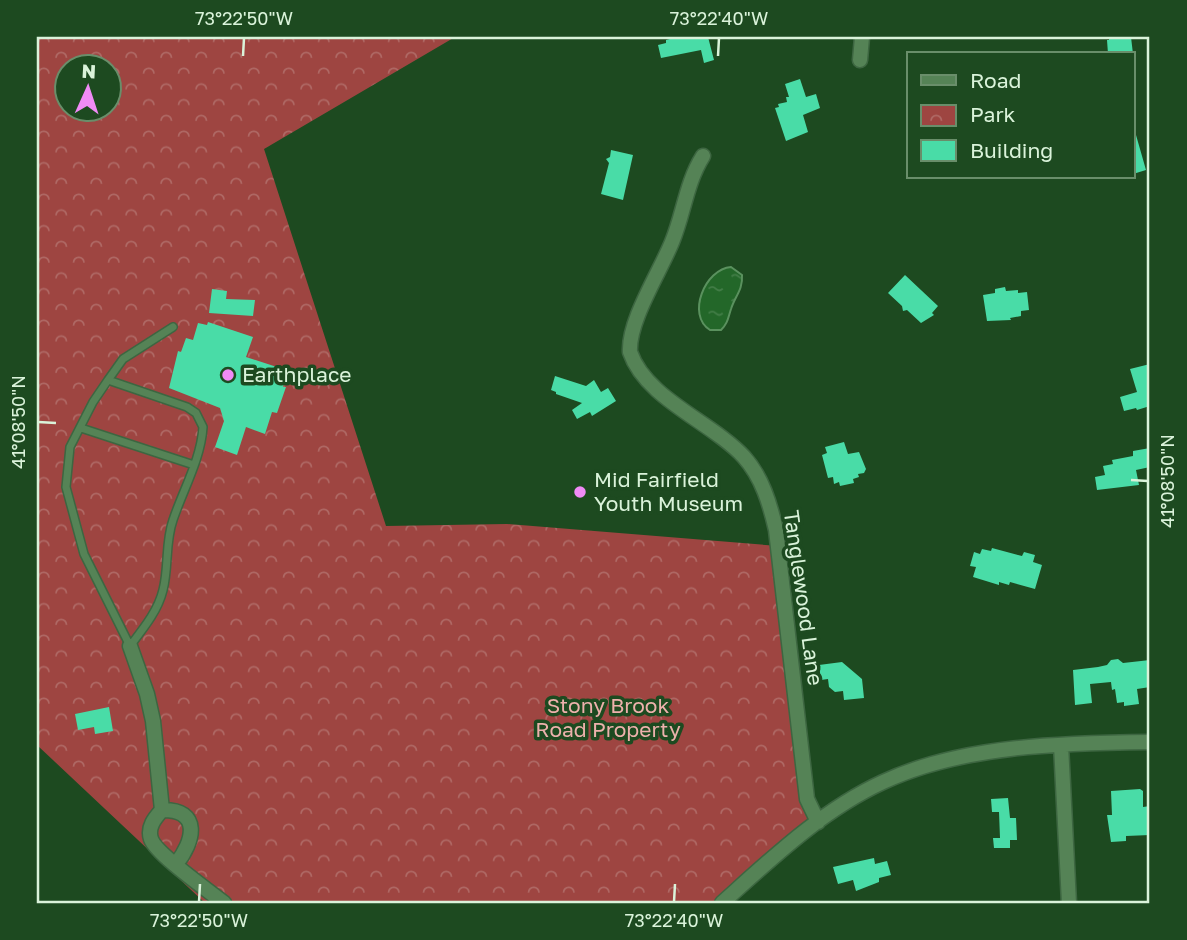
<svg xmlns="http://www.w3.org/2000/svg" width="1187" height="940" font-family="'Golos Text',sans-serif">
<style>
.park{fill:url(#park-crowns);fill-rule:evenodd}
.water{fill:url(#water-ripples);stroke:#5a915e;stroke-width:2}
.building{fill:#49dca7}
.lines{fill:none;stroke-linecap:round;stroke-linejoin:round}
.lane-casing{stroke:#3d6641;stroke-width:10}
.street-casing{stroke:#3d6641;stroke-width:17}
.lane{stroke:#558356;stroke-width:7}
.street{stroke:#558356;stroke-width:14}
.ticks{fill:none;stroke:#daf3da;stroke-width:2.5}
.poi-dot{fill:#f08bf6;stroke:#1d4a20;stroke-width:2.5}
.labels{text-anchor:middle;stroke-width:7;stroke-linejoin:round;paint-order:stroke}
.poi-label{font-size:21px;fill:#daf3da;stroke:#1d4a20;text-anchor:start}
.street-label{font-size:21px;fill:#daf3da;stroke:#1d4a20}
.park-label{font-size:21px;fill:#edb1ac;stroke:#1d4a20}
.neatline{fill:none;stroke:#daf3da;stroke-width:2.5}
.ticks-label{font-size:18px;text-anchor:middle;fill:#daf3da}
</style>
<defs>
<pattern id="park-crowns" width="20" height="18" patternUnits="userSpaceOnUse" patternTransform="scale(1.75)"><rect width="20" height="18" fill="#9e4541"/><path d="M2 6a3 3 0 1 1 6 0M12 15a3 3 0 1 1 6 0" fill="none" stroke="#af6965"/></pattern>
<pattern id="water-ripples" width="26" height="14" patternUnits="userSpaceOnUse" patternTransform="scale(1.75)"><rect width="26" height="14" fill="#236729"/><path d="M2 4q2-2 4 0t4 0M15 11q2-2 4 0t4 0" fill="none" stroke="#427d47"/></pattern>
</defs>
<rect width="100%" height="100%" fill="#1d4a20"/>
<path class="park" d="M37 37H455L264 149 386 526 507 524 778 546 813 824 724 903H205L37 745ZM66 66H108V108H66Z"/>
<path class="water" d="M731 267 742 275C743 290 735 296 731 309 728 318 728 323 721 330H710C686 315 705 269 731 267Z"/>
<path class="building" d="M678 37H708L714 60 704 63 701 50 661 58 658 45 666 43V40Z
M1109 37H1131L1133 54H1108L1107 40H1109Z
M800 79 806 97 816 94 820 108 803 115 808 132 786 141 775 108 779 107 778 104 787 102 786 97H789L785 84Z
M1133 135H1136L1146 170 1133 174Z
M611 150 633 155 623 200 601 194 609 163 606 159 610 157Z
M905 275 938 306 932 313 934 315 921 323 907 310 903 311 902 306 888 293Z
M1005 287 1006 291 1018 290V293L1027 292 1029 310 1021 311V316L1010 318 1011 320 987 321 983 295 995 293V289Z
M212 289 227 291 226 299 255 300 253 316 209 313Z
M208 322 253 337 246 357 286 370 283 379 285 380 283 387H286L277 413 272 412 265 434 246 427 237 455 215 447 224 421 220 408 169 388 178 351 181 352 186 338 193 340 198 323 207 325Z
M1150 364V406L1137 410 1136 408 1124 411 1120 397 1137 392 1130 369Z
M555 376 586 386 594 380 601 392 608 388 616 401 592 416 590 412 577 419 572 410 582 403 556 394V392L551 390Z
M844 442 848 454 859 452 866 469 864 473 858 474 859 477 853 479 854 483 840 486 839 482 834 484 833 477 828 478 822 455 827 453 825 447Z
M1150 448V467L1136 470 1139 485 1097 490 1095 477 1105 475 1103 466 1113 464 1112 460 1133 456V451Z
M992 548 1022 556 1024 552 1035 555 1033 562 1042 565 1035 589 1010 582 1009 585 999 582V585L973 577 976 567 970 566 974 552 980 554 982 549 991 551Z
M1118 659 1123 663 1150 660V687L1137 689 1139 704 1124 706V702L1117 703 1115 689 1112 690 1111 682 1090 684 1092 703 1075 705 1073 670 1098 667 1107 665 1111 660Z
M842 662 862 679 864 698 844 700 843 691 835 692 829 687 828 679 821 680 819 665Z
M109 707 113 731 95 734 94 727 78 730 75 714Z
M1140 789 1143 791V807L1150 806V835L1126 836V841L1111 842 1107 815H1112L1111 791Z
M1008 798 1010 818H1016L1017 840H1010V848H994L993 838H1000L999 812H992L991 799Z
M874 858 875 864 887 861 891 875 879 878V882L856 891 853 880 838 884 833 867Z"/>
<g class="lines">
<defs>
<path id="lane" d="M108 380 187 407 196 413 203 427C201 459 183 490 173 520 165 542 169 567 163 590 158 611 143 629 130 646L84 554 66 487 70 447 93 402Z
M108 380 123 359 173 327
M81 428 194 465"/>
<path id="street" d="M860 60 862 37
M703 156C686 183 684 213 672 242 660 272 628 321 630 352 646 399 712 422 744 457 762 477 770 504 776 530L807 799 818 822
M130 646 147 694 153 721 162 810
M1061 745 1069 903
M176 864C194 842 202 809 162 810 155 818 147 827 151 839 156 854 209 891 224 903
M722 903C771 859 822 810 883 782 962 745 1064 743 1150 742"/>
</defs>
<use href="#lane" class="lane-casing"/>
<use href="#street" class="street-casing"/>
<use href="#lane" class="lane"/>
<use href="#street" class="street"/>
</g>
<path class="ticks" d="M243 56 244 38M718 56 719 38M38 422 56 423M1131 480 1148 481M199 902 200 884M674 902 675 884"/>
<g class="poi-dot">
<circle cx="228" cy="375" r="7"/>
<circle cx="580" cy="492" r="7"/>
</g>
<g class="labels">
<g class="poi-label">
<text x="242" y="382">Earthplace</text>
<text x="594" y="487">Mid Fairfield<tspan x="594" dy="24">Youth Museum</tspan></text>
</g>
<g class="street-label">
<text transform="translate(803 598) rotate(82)" y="7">Tanglewood Lane</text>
</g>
<g class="park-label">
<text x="608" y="713">Stony Brook<tspan x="608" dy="24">Road Property</tspan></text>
</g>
</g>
<rect width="1187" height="940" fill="none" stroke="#1d4a20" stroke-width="77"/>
<rect x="907" y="52" width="228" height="126" fill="#1d4a20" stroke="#698e6a" stroke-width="2"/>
<rect x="921" y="75" width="35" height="10" fill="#558356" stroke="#698e6a" stroke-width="2"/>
<text x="970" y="88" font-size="21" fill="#daf3da">Road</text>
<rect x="921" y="105" width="35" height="21" fill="url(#park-crowns)" stroke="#698e6a" stroke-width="2"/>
<text x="970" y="122" font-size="21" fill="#daf3da">Park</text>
<rect x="921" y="140" width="35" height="21" fill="#49dca7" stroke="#698e6a" stroke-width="2"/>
<text x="970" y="158" font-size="21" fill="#daf3da">Building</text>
<g transform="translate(88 88) rotate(3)"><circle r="33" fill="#1d4a20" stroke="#698e6a" stroke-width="2"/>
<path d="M0-5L12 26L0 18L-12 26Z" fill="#f08bf6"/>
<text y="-10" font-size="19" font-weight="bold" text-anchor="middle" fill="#daf3da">N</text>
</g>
<rect x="38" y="38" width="1110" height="864" class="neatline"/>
<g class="ticks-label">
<text x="244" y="25">73°22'50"W</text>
<text x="719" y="25">73°22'40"W</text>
<text transform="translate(19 422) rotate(-90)" y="6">41°08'50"N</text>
<text transform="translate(1168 481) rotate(-90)" y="6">41°08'50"N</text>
<text x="199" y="927">73°22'50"W</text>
<text x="674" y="927">73°22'40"W</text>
</g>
</svg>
